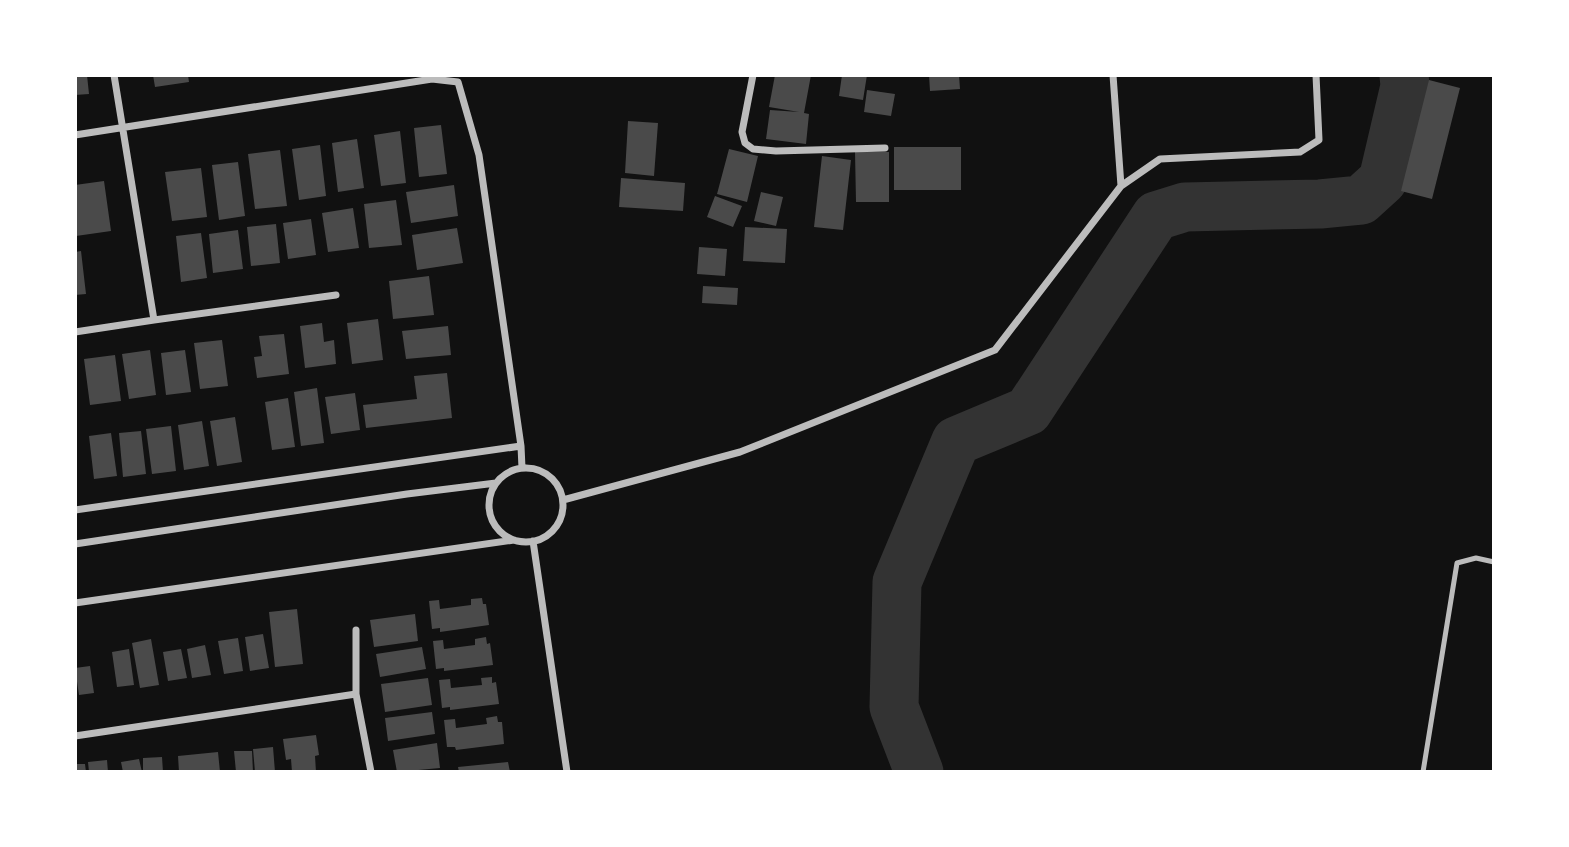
<svg xmlns="http://www.w3.org/2000/svg" width="1569" height="847" font-family="'Varela Round',sans-serif">
<style>
.lines{fill:none;stroke-linecap:round;stroke-linejoin:round}
.river{stroke:#333;stroke-width:49}
.building{fill:#4a4a4a}
.service{stroke:#bcbcbc;stroke-width:5}
.minor{stroke:#bcbcbc;stroke-width:7}
</style>
<rect width="100%" height="100%" fill="#111"/>
<g class="lines">
<path class="river" d="M919 772 894 707 897 582 956 441 1028 411 1156 216 1185 207 1320 204 1361 200 1383 180 1405 86 1404 75"/>
</g>
<path class="building" d="M75 75H87L89 94 75 95Z
M153 75H188L189 82 155 87Z
M775 75H811L804 113 809 114 806 144 766 139 770 110 799 112 769 107Z
M842 75H867L863 100 839 96Z
M929 75H959L960 89 930 91Z
M1429 80 1460 88 1432 199 1401 191Z
M867 90 895 94 891 116 864 112Z
M628 121 658 123 654 176 625 173Z
M441 125 447 174 419 177 414 128Z
M400 131 406 183 381 186 374 135Z
M357 139 364 188 338 192 332 143Z
M320 145 326 196 299 200 292 149Z
M894 147H961V190H894Z
M729 149 758 156 747 202 717 194Z
M280 150 287 206 255 209 248 154Z
M855 152H889V202H856Z
M822 156 851 160 843 230 814 227Z
M238 162 245 216 219 220 212 165Z
M201 168 207 217 172 221 165 172Z
M621 178 685 183 683 211 619 207Z
M104 181 111 231 76 236 75 185Z
M454 185 458 216 411 223 406 192Z
M761 192 783 197 776 226 754 221Z
M715 196 742 206 733 227 707 217Z
M396 200 402 245 369 248 364 204Z
M353 208 359 248 328 252 322 213Z
M311 219 316 255 288 259 283 223Z
M276 224 280 263 251 266 247 227Z
M745 227 787 229 785 263 743 261Z
M457 228 463 263 417 270 412 235Z
M238 230 243 269 213 273 209 234Z
M201 233 207 278 181 282 176 236Z
M699 247 727 249 725 276 697 274Z
M81 251 86 294 75 295V252Z
M429 276 434 315 393 319 389 281Z
M703 286 738 288 737 305 702 303Z
M378 319 383 360 352 364 347 323Z
M322 323 324 342 334 340 336 364 305 368 300 326Z
M448 326 451 355 406 359 402 331Z
M284 334 289 374 257 378 254 357 262 356 259 336Z
M222 340 228 386 200 389 194 343Z
M150 350 156 395 129 399 122 354Z
M185 350 191 392 166 395 161 353Z
M115 355 121 401 90 405 84 359Z
M447 373 452 418 366 428 363 405 417 399 414 376Z
M317 388 324 443 301 446 294 392Z
M355 393 360 430 331 434 325 397Z
M288 398 295 447 272 450 265 402Z
M235 417 242 462 217 466 210 421Z
M202 421 209 466 184 470 178 425Z
M171 426 176 471 152 474 146 429Z
M141 431 146 474 123 477 119 433Z
M111 433 117 476 94 479 89 436Z
M482 598 483 604H486L489 625 440 632V628L432 629 429 601 439 600 440 609 471 605V599Z
M297 609 303 664 275 667 269 612Z
M415 614 418 641 374 647 370 620Z
M263 634 269 668 250 671 245 637Z
M486 637 487 644 490 643 493 665 444 671V668L436 669 433 641 443 640 444 649 475 645V639Z
M238 638 243 671 224 674 218 641Z
M151 639 159 685 140 688 132 643Z
M205 645 211 675 192 678 187 649Z
M422 647 426 669 380 677 376 654Z
M129 649 134 685 117 687 112 652Z
M181 649 187 678 168 681 163 652Z
M90 666 94 693 79 695 75 668Z
M492 677V683L496 682 499 704 450 710V707L442 708 439 680 450 679 451 688 482 685 481 678Z
M428 678 432 705 385 712 381 684Z
M432 712 435 734 388 741 385 718Z
M497 716 498 722H502L504 744 456 750 455 747H447L444 720 455 719 456 728 487 724 486 718Z
M316 735 319 755 315 756 316 772H292L291 759 286 760 283 739Z
M437 743 440 768 397 772 393 750Z
M273 747 275 772H255L253 749Z
M234 751H252L253 772H236Z
M218 752 220 772H179L178 756Z
M162 757 163 772H143V758Z
M139 759 142 772H123L121 762Z
M107 760 108 772H89L88 762Z
M508 762 510 772H459L458 767Z
M75 764H85L86 772H75Z"/>
<g class="lines">
<path class="service" d="M1423 772 1457 563 1476 558 1494 562"/>
<path class="minor" d="M753 75 742 132 745 143 753 149 776 151 885 148
M1113 75 1121 186
M75 135 432 79 458 82 479 155 521 446 522 468
M154 320 336 295
M75 332 154 320 114 75
M489 505a37 37 0 1 1 74 0a37 37 0 1 1-74 0Z
M563 500 740 452 995 350 1121 186 1160 159 1300 152 1319 140 1316 75
M75 510 521 446
M533 541 567 772
M75 544 407 494 496 483
M75 603 514 540
M356 630V694L371 772
M75 736 356 694"/>
</g>
<rect width="1569" height="847" fill="none" stroke="#ffffff" stroke-width="154"/>
</svg>
